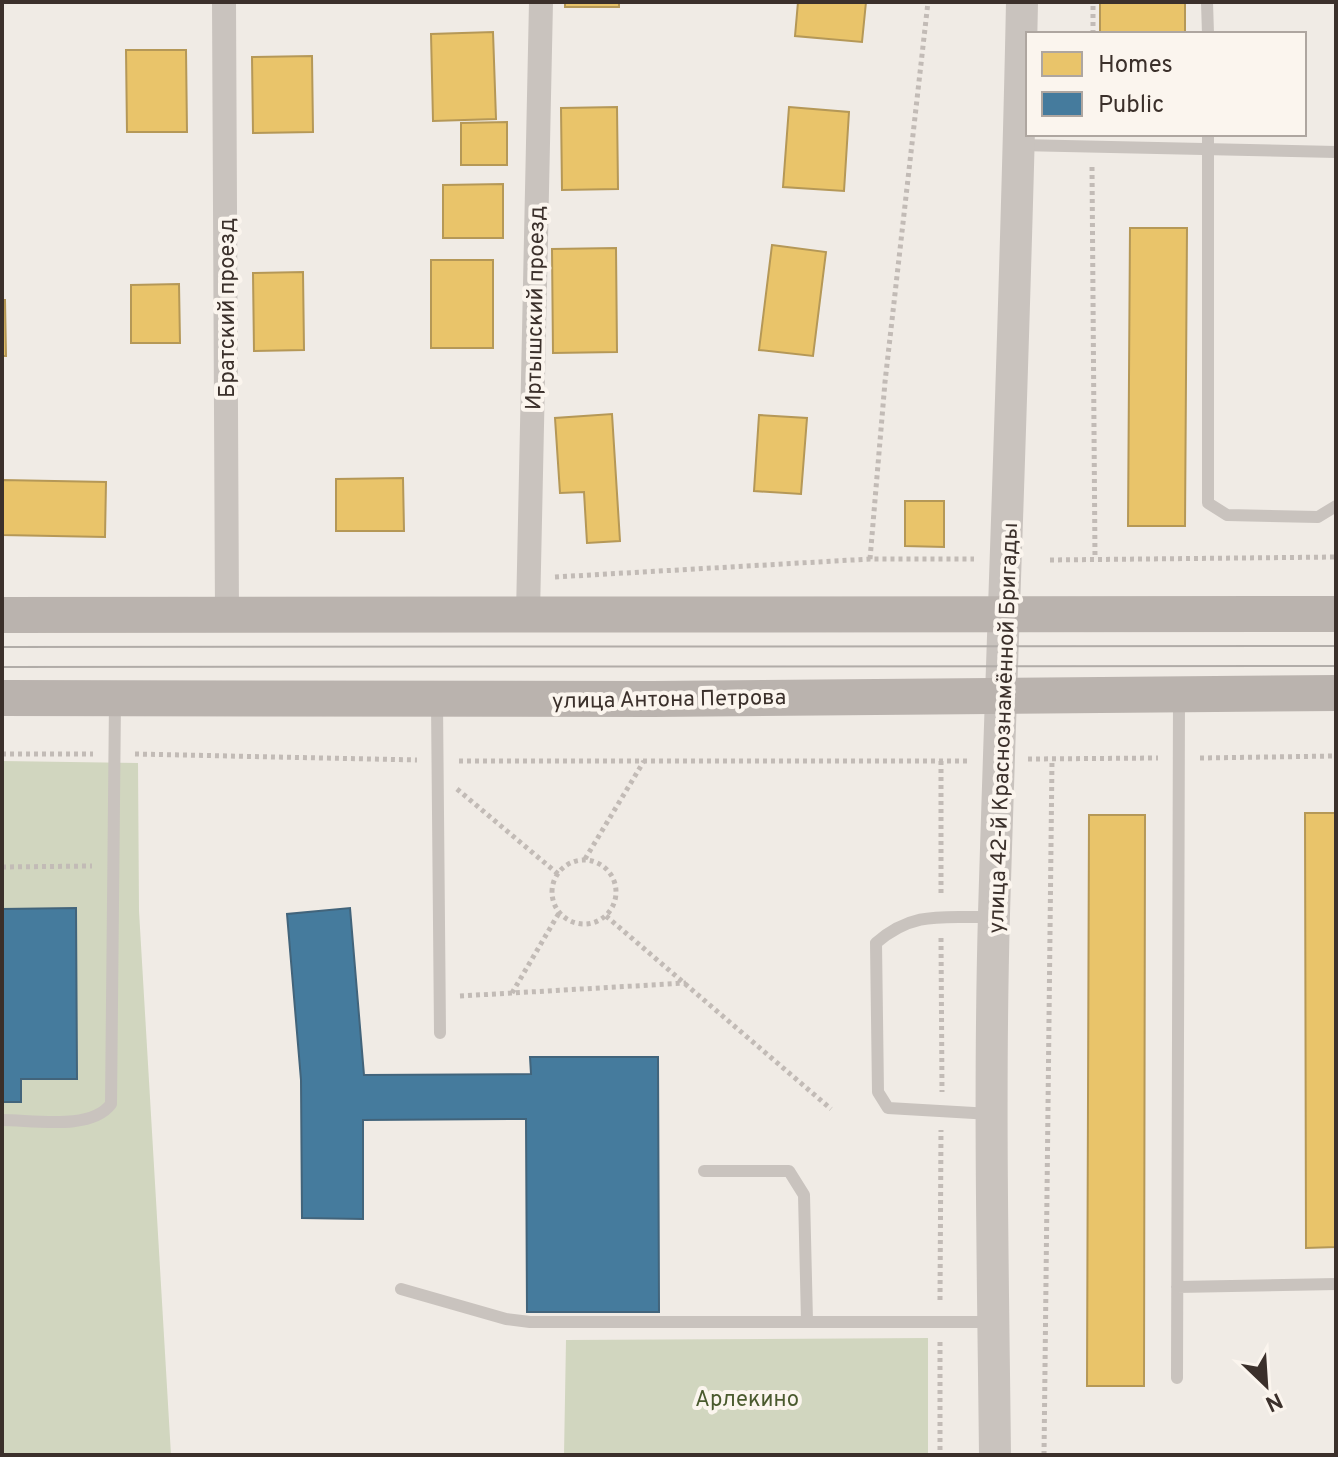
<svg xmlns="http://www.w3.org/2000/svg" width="1338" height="1457" font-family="Overpass,sans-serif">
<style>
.green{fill:#d1d6bf}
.homes{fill:#e9c46a;stroke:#b59857;stroke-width:2}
.public{fill:#457b9d;stroke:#42647b;stroke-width:2}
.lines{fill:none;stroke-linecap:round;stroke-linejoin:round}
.path{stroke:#c2bbb6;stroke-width:5;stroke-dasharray:4 4;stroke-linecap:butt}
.service{stroke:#c9c3be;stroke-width:12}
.minor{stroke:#c9c3be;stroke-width:24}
.tertiary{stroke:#c9c3be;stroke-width:32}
.secondary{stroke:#bab3ae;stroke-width:36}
.tram{stroke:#b1aca8;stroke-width:2}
.labels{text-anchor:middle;stroke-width:8;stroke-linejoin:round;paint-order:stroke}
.street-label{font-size:22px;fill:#3b302b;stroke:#fbf5ee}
.park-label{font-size:22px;fill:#4a5a2e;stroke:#fbf5ee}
</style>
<rect width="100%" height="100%" fill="#f0ebe5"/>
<path class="green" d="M2 761 138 763 139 911 171 1455H2Z
M928 1338V1455H564L566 1340Z"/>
<path class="homes" d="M565 2H619V7H565Z
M798 2H866L862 42 795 36Z
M1100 2H1185V34H1100Z
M493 32 496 119 433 121 431 34Z
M126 50H186L187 132H127Z
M312 56 313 132 253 133 252 57Z
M617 107 618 189 562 190 561 108Z
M789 107 849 112 844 191 783 187Z
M507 122V165H461V123Z
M503 184V238H443V185Z
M1130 228H1187L1185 526H1128Z
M772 245 826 252 813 356 759 350Z
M616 248 617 352 553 353 552 249Z
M431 260H493V348H431Z
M303 272 304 350 254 351 253 273Z
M179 284 180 343H131V285Z
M2 300H5L6 356H2Z
M612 414 620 541 587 543 584 492 560 493 555 418Z
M759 415 807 418 801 494 754 491Z
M403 478 404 531H336V479Z
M2 480 106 482 105 537 2 535Z
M905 501H944V547L905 546Z
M1305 813H1336V1247L1306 1248Z
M1089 815H1145L1144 1386H1087Z"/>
<path class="public" d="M76 908 77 1079H21V1102H2V909Z
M350 908 364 1075 531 1074 530 1057H658L659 1312H527L526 1119 363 1120V1219L302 1218 301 1080 287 914Z"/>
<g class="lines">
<path class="path" d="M1093 34V2
M1092 167 1095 559
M870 559 885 382 928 2
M1050 560 1336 557
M555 577 870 559H974
M2 754H93
M135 754 417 760
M1200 758 1336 756
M1028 759 1158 758
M459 761H969
M941 761V896
M457 789 558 874
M585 859 644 761
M552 892a32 32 0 1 1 64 0a32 32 0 1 1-64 0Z
M2 867 92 866
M606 916 831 1109
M941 938 942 1092
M512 993 559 913
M460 996 686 983
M940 1300 941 1130
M940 1342V1455
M1044 1455 1052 759"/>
<path class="service" d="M1207 2 1208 34
M1208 134V503L1227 515 1318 517 1336 506
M1019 145 1336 152
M437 703 440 1033
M991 1114 888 1108 878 1092 876 943C914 910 944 918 991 917
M2 1120C33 1120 91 1131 111 1104L115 701
M704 1171H789L804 1195 807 1321
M1177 1287 1336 1284
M401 1289 506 1319 530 1322H993
M1177 1378 1179 698"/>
<path class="minor" d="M224 2 227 614
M528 614 541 2"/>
<path class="tertiary" d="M995 1455C993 1275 989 1094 994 914 1003 610 1016 306 1022 2"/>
<path class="secondary" d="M2 615 1336 614
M2 698 653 699 1336 693"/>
<path class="tram" d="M2 647 1336 646
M2 667 1336 666"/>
</g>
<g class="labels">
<g class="street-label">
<text transform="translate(226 308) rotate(-90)" y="8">Братский проезд</text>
<text transform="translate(534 308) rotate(-89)" y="8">Иртышский проезд</text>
<text transform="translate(669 698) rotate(-1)" y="8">улица Антона Петрова</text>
<text transform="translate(1002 728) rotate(-88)" y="8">улица 42-й Краснознамённой Бригады</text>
</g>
<g class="park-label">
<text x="747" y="1406">Арлекино</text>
</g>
</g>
<rect width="1338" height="1457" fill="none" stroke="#3b302b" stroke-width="8"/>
<rect x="1026" y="32" width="280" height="104" fill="#fbf5ee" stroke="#aea6a0" stroke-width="2"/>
<rect x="1042" y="52" width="40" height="24" fill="#e9c46a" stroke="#aea6a0" stroke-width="2"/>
<text x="1098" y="72" font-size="24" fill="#3b302b">Homes</text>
<rect x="1042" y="92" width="40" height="24" fill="#457b9d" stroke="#aea6a0" stroke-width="2"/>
<text x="1098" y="112" font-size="24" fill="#3b302b">Public</text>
<g transform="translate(1266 1385) rotate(155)" stroke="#fbf5ee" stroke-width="6" paint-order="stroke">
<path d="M0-6L14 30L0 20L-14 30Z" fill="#3b302b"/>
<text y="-12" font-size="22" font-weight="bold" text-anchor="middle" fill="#3b302b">N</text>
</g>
</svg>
